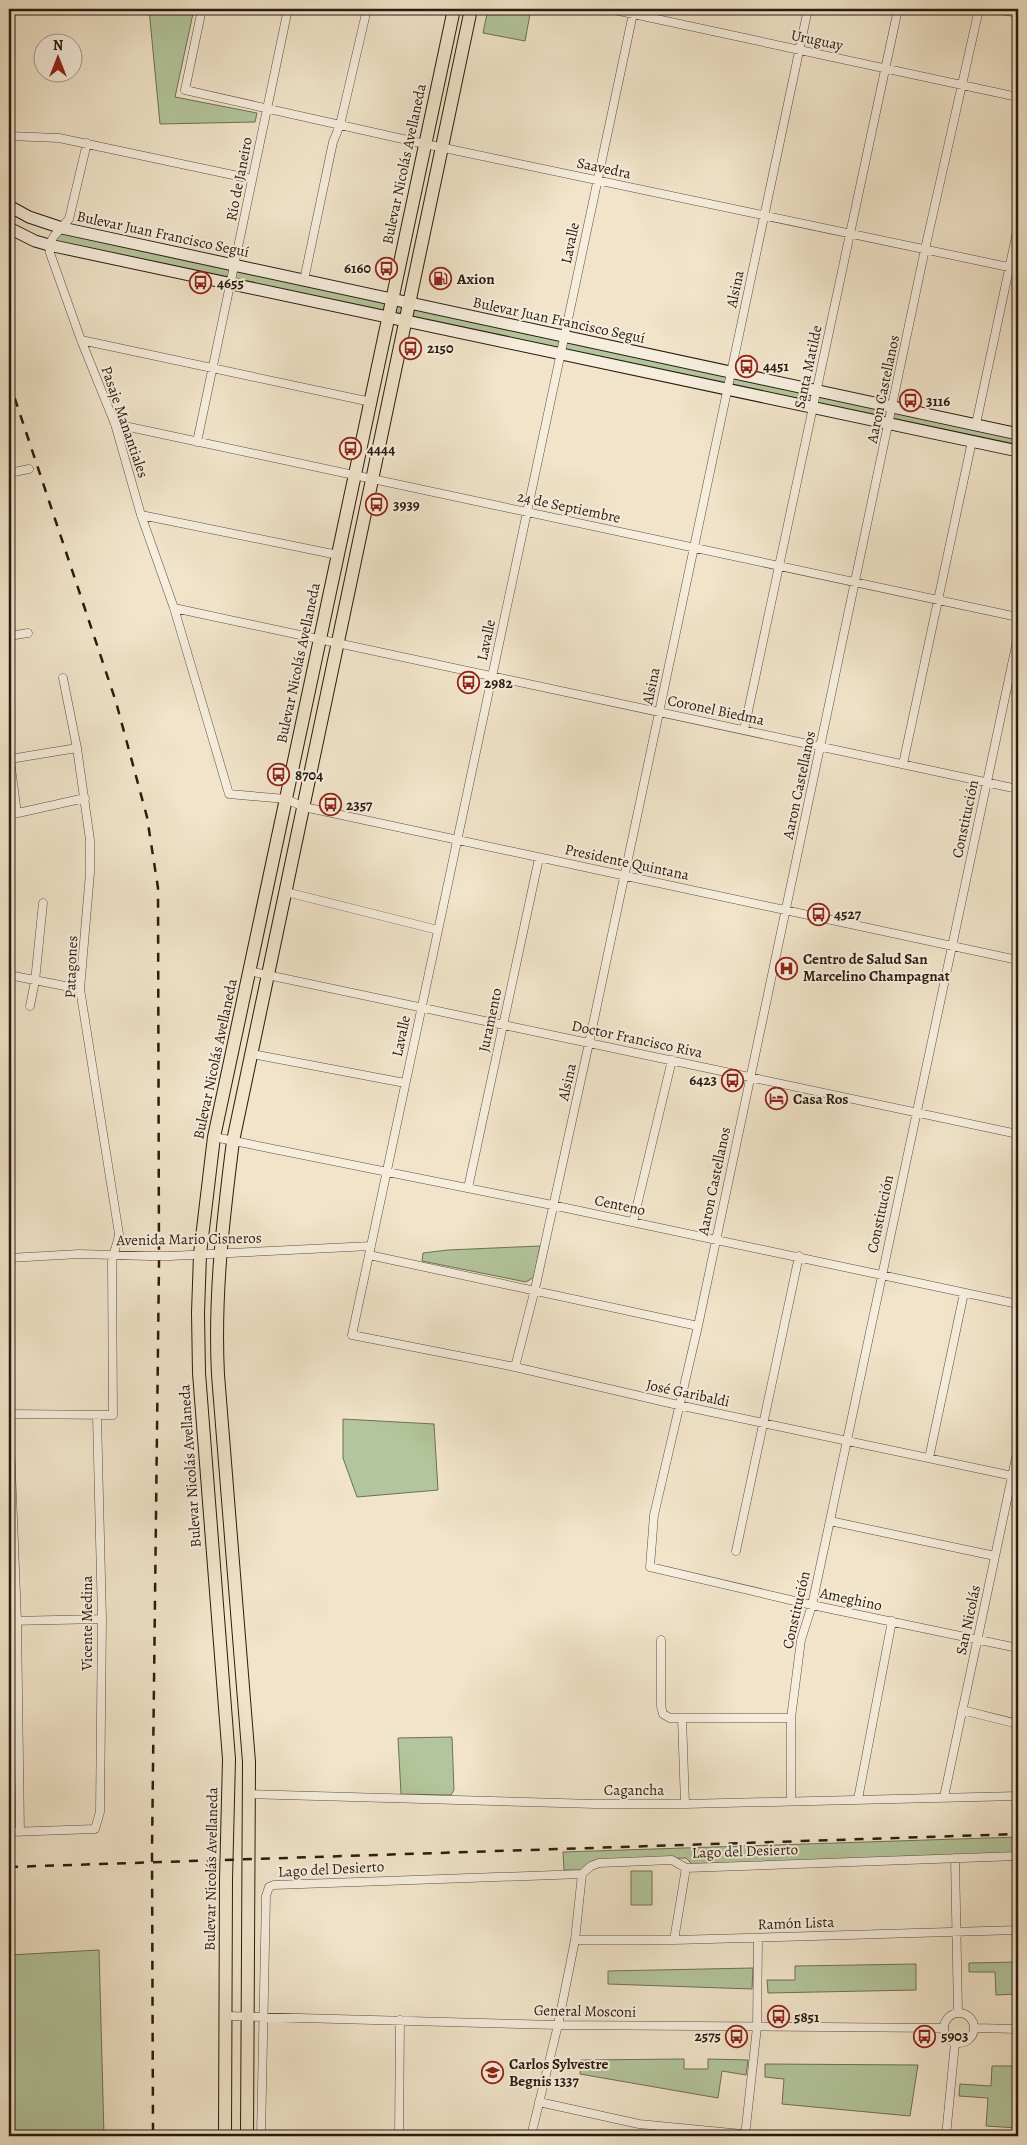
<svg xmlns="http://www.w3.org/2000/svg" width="1027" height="2145" font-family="Alegreya,serif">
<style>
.green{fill:#b3c59c;stroke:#6e7056}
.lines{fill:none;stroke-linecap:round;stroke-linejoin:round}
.minor-casing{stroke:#5b4d3e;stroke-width:9}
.secondary-casing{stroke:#291b10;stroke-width:13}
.primary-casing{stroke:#291b10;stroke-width:14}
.minor{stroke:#f6eddd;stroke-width:8}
.secondary{stroke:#f6eddd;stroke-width:11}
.primary{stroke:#f1e4ca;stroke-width:12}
.rail{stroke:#291b10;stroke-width:2.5;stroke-dasharray:9 9;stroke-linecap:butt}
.minor-bridge-casing{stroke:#5b4d3e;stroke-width:9;stroke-linecap:butt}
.minor-bridge{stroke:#f6eddd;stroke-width:8}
.labels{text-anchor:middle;stroke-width:4;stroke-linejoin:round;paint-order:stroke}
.street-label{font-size:15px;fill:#291b10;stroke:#f6eddd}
.poi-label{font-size:15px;font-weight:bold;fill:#291b10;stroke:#f6eddd;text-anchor:start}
</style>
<rect width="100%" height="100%" fill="#f1e4ca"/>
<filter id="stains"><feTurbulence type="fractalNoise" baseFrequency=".004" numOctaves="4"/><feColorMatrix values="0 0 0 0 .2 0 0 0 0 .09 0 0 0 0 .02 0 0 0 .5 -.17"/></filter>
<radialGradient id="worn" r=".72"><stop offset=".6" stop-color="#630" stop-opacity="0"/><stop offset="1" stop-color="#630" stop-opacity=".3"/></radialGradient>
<path class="green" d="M149 9H194L175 97 257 113 255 122 160 124Z
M488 9H531L525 41 483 33Z
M62 228 1018 434V451L51 242Z
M540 1246 534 1277 526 1282 422 1261 423 1253 448 1250Z
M343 1419 434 1424 438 1490 357 1497 343 1458Z
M452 1737 454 1790 451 1795 401 1794 398 1738Z
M1018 1837V1854L693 1865 686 1858 595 1861 582 1870H564L563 1852Z
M631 1871H652V1905H631Z
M99 1950 104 2136H9V1955Z
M1018 1962V1994L996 1995 995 1972H969V1963Z
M916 1964V1990L768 1993 767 1980H795V1966Z
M753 1968 752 1989 608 1984V1971Z
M684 2059V2069H708V2059L748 2060 746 2075 722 2071 718 2098 580 2074 581 2060Z
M765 2064 918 2065 910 2116 782 2104 784 2079 765 2077Z
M992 2066H1018V2128L986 2126 988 2098 959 2096 960 2084 991 2086Z"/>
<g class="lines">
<defs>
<path id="minor" d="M202 9 185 90 425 144 1018 269
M610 9 1018 97
M634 9 352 1335 515 1367 678 1405 1018 1477
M979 9 925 249 698 1326 654 1515 650 1567 812 1605 1018 1648
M996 9 1018 13
M9 136 59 138 252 179
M87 143 69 219 54 236 49 245 50 253 81 340 115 424 141 515 174 608 229 794 286 799 304 807 1018 960
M304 280 333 142 340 125 367 9
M81 340 371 402
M115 424 1018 617
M976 424 1018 227
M197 442 288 9
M9 473 29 469
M141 515 338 555
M174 608 1018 789
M9 636 28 633
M744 730 898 9
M9 753 17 813
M10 759 77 748
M903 764 972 441
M9 815 85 798
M286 892 438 930
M249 971 1018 1134
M9 975 80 989
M30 1006 35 981 43 903
M252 1054 405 1083
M214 1137 552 1205 1018 1304
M468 1188 539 858
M633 1222 672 1060
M369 1255 698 1326
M170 1256 371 1246
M9 1258 79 1254 149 1256
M515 1367 535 1289 589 1043 808 9
M9 1414 113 1415 112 1262C113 1252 118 1244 119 1234L80 989 90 873V840L77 748 63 678
M9 1416 17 1621 20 1832
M929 1458 964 1293
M830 1521 995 1556
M736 1551 799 1256
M9 1621 102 1619
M661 1640V1706L663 1714 670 1718H791
M962 1710 1018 1724
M682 1718 685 1804
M249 1794 595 1804H685L1018 1796
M944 1797 1018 1448
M858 1799 892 1621
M791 1801V1718L801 1640 812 1605 1018 636
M9 1832 95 1829 100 1812 102 1619 97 1416
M955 1858 958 2013
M575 1940H674L1018 1930
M674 1940 686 1868
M944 2028a15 15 0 1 1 30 0a15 15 0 1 1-30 0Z
M226 2016 558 2025 943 2028
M974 2028 1018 2029
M539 2102 639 2124 763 2136
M261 2136 266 1896 269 1887 274 1885 582 1874 591 1866 599 1863 672 1860 686 1868 1018 1856
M399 2136 400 2020
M531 2136 558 2025 575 1940 582 1874
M745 2136 757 2027 758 1938
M946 2136 955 2043"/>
<path id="secondary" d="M9 206 29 217 62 228 1018 434
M9 228 35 241 49 245 1018 451"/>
<path id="primary" d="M225 2136 226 1880 229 1759 199 1373 198 1313 200 1254 214 1137 454 9
M247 2136 249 1762 218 1375C214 1296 223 1220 233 1141L471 9"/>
</defs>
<use href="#minor" class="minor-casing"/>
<use href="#secondary" class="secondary-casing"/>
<use href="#primary" class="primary-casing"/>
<use href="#minor" class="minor"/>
<use href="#secondary" class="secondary"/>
<use href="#primary" class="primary"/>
<path class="rail" d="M9 381 116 702 147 817 158 888 159 1263 152 1851 153 2136
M9 1867 1018 1834"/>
<defs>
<path id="minor-bridge" d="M149 1256H170"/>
</defs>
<use href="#minor-bridge" class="minor-bridge-casing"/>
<use href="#minor-bridge" class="minor-bridge"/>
</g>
<defs>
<symbol id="bus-ring" viewBox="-11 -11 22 22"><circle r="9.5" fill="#f6eddd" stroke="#8f2418" stroke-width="1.5"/><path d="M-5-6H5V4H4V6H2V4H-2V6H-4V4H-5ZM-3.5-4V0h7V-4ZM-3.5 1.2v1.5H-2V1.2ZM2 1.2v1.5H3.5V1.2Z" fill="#8f2418"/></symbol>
<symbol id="fuel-ring" viewBox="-11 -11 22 22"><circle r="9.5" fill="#f6eddd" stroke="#8f2418" stroke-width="1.5"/><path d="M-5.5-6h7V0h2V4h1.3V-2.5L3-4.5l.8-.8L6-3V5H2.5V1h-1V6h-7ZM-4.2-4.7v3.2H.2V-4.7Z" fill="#8f2418"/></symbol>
<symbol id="hospital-ring" viewBox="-11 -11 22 22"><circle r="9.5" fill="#f6eddd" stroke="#8f2418" stroke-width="1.5"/><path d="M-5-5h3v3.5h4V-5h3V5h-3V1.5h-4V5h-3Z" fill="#8f2418"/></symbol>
<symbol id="hotel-ring" viewBox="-11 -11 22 22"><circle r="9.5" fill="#f6eddd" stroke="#8f2418" stroke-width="1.5"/><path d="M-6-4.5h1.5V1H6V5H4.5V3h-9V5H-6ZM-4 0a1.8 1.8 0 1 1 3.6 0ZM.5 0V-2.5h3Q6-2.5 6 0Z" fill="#8f2418"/></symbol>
<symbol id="school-ring" viewBox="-11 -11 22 22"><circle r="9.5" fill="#f6eddd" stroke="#8f2418" stroke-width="1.5"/><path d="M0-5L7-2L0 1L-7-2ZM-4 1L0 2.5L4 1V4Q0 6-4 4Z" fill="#8f2418"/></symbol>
</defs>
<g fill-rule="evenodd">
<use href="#bus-ring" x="374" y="256" width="25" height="25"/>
<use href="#fuel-ring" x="428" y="266" width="25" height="25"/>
<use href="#bus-ring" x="188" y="270" width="25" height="25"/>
<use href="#bus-ring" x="398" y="336" width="25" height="25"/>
<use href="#bus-ring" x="734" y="354" width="25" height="25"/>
<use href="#bus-ring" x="898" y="388" width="25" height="25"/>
<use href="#bus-ring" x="338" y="436" width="25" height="25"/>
<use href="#bus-ring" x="364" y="492" width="25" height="25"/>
<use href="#bus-ring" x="456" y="670" width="25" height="25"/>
<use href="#bus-ring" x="266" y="762" width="25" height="25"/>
<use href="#bus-ring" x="318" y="792" width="25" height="25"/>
<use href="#bus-ring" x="806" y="902" width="25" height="25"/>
<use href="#hospital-ring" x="774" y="956" width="25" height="25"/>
<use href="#bus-ring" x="720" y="1068" width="25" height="25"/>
<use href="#hotel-ring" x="764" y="1086" width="25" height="25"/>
<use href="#bus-ring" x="766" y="2004" width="25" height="25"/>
<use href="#bus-ring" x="724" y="2024" width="25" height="25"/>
<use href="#bus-ring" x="912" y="2024" width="25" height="25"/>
<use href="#school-ring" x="480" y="2060" width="25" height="25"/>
</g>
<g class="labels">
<g class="street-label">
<text transform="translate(817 40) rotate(12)" y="5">Uruguay</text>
<text transform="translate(404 164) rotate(-78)" y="5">Bulevar Nicolás Avellaneda</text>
<text transform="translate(604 168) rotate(12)" y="5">Saavedra</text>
<text transform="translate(239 179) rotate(-79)" y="5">Río de Janeiro</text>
<text transform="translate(163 234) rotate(12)" y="5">Bulevar Juan Francisco Seguí</text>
<text transform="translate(570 243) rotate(-78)" y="5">Lavalle</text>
<text transform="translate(735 289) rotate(-78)" y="5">Alsina</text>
<text transform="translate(559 320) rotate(12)" y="5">Bulevar Juan Francisco Seguí</text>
<text transform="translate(808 367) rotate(-78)" y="5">Santa Matilde</text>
<text transform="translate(883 389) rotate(-78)" y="5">Aaron Castellanos</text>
<text transform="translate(125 422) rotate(71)" y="5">Pasaje Manantiales</text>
<text transform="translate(569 507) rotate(12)" y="5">24 de Septiembre</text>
<text transform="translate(486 640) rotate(-78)" y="5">Lavalle</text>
<text transform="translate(298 663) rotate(-78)" y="5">Bulevar Nicolás Avellaneda</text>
<text transform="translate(651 686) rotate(-78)" y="5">Alsina</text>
<text transform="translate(716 710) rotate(12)" y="5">Coronel Biedma</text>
<text transform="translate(799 785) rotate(-78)" y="5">Aaron Castellanos</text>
<text transform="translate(965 819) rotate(-78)" y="5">Constitución</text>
<text transform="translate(627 862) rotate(12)" y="5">Presidente Quintana</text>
<text transform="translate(71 967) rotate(-88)" y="5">Patagones</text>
<text transform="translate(490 1020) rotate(-78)" y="5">Juramento</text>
<text transform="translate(401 1036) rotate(-78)" y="5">Lavalle</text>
<text transform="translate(637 1039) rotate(12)" y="5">Doctor Francisco Riva</text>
<text transform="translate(215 1059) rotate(-78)" y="5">Bulevar Nicolás Avellaneda</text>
<text transform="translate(567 1082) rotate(-77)" y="5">Alsina</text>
<text transform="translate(714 1181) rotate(-78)" y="5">Aaron Castellanos</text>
<text transform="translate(620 1205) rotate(12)" y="5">Centeno</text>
<text transform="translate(880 1214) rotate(-78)" y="5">Constitución</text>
<text transform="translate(189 1239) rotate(-1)" y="5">Avenida Mario Cisneros</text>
<text transform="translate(688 1393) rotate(12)" y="5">José Garibaldi</text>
<text transform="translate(190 1466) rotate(-94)" y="5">Bulevar Nicolás Avellaneda</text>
<text transform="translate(851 1599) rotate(12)" y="5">Ameghino</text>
<text transform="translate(796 1610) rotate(-77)" y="5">Constitución</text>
<text transform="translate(968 1620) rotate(-78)" y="5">San Nicolás</text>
<text transform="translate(87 1623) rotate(-90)" y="5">Vicente Medina</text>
<text x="634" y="1795">Cagancha</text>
<text transform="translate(745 1851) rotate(-2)" y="5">Lago del Desierto</text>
<text transform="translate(211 1869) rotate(-89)" y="5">Bulevar Nicolás Avellaneda</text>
<text transform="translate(331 1869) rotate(-3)" y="5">Lago del Desierto</text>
<text transform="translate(796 1923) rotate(-2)" y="5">Ramón Lista</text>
<text transform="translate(585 2011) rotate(1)" y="5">General Mosconi</text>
</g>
<g class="poi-label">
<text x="371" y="273" text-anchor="end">6160</text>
<text x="457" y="284">Axion</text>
<text x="217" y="288">4655</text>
<text x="427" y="353">2150</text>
<text x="763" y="371">4451</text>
<text x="926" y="406">3116</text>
<text x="367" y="454">4444</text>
<text x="393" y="510">3939</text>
<text x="484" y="688">2982</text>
<text x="295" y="780">8704</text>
<text x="346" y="810">2357</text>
<text x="834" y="919">4527</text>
<text x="803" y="964">Centro de Salud San<tspan x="803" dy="17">Marcelino Champagnat</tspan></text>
<text x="717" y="1085" text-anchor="end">6423</text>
<text x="793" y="1104">Casa Ros</text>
<text x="794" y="2022">5851</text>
<text x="721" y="2041" text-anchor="end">2575</text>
<text x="941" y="2041">5903</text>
<text x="509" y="2069">Carlos Sylvestre<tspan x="509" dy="17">Begnis 1337</tspan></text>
</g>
</g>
<rect width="1027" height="2145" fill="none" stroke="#f1e4ca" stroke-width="30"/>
<rect x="10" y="10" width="1007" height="2125" fill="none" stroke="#291b10" stroke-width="2.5"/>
<rect x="15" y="15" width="997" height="2115" fill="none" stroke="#291b10"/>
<g transform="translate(58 58)"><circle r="24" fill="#f6eddd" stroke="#a4998b"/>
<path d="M0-4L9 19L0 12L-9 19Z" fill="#8f2418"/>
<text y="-8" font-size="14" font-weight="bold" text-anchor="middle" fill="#291b10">N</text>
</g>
<rect width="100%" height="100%" filter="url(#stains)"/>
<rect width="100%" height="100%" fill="url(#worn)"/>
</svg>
